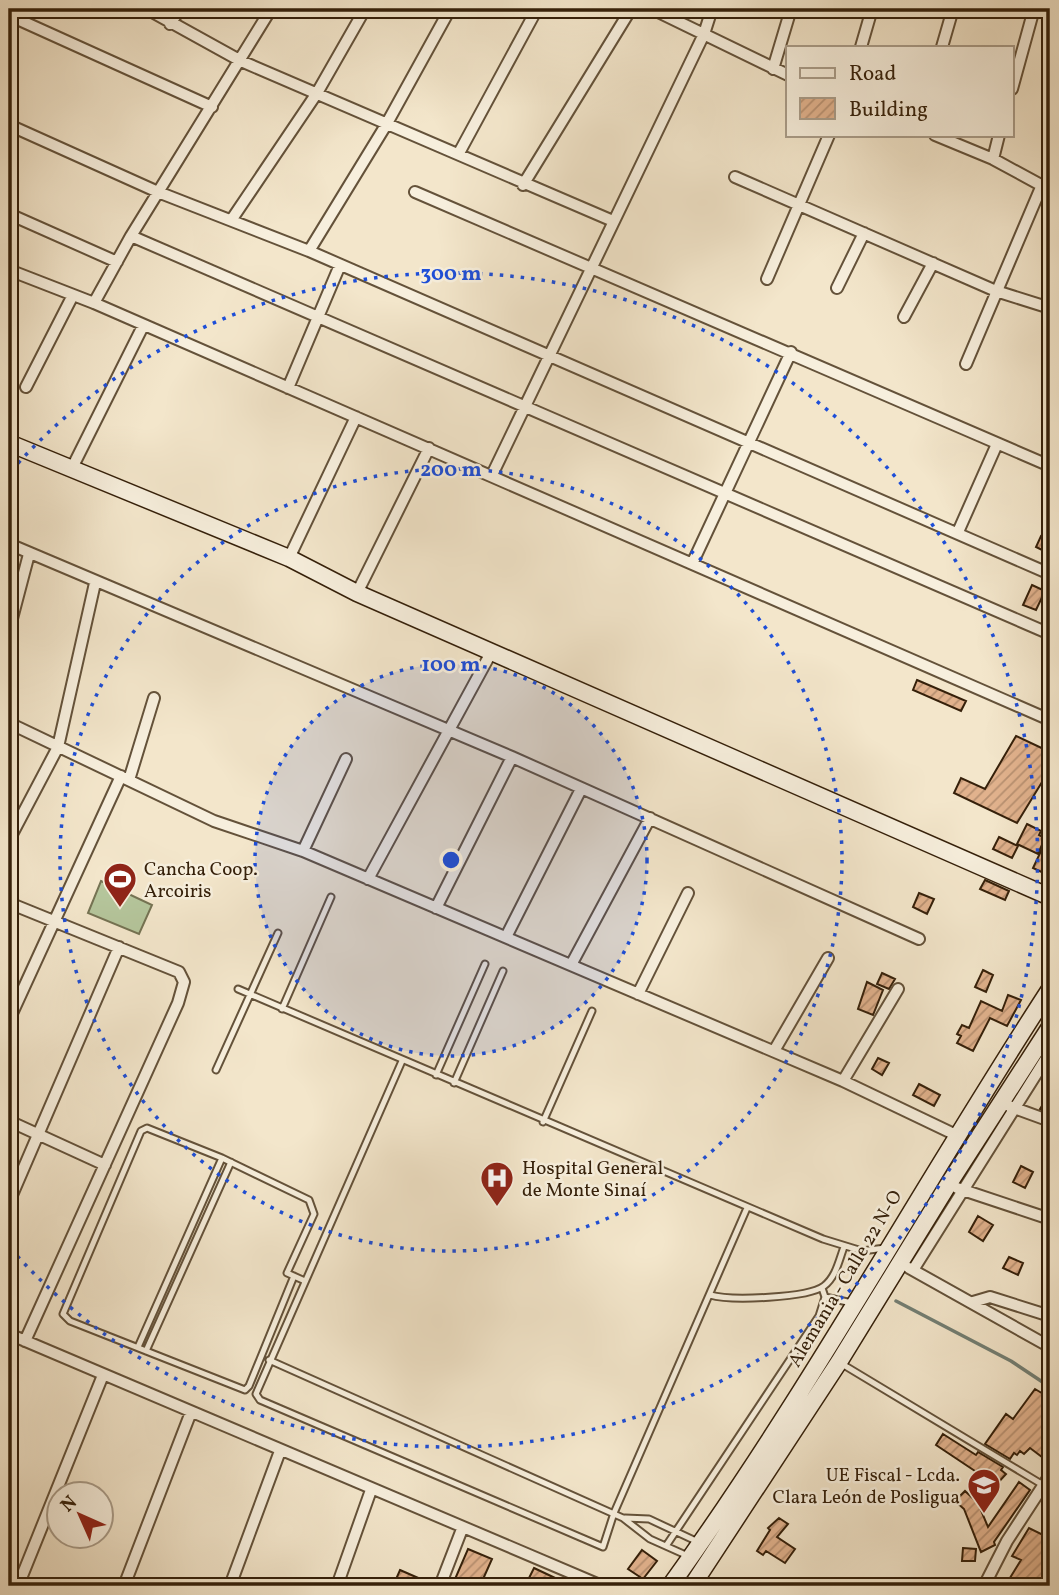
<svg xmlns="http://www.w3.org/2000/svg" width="1059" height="1595" font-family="Vollkorn,serif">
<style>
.garden{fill:#b5c69c;stroke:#757353;stroke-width:2}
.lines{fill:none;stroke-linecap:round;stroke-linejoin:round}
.stream{stroke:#737f74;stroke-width:3.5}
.building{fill:url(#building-hatch);stroke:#35200a;stroke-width:2}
.lane-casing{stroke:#64523a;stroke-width:9}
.street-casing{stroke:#64523a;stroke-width:14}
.secondary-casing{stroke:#35200a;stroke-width:19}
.lane{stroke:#f7efdd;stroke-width:5}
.street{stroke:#f7efdd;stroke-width:10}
.secondary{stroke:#f7efdd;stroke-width:16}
.ring{fill:none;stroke:#1d4ed8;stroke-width:3.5;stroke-dasharray:3.5 7}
.labels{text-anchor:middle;stroke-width:5;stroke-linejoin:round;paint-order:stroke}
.poi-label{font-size:19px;fill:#35200a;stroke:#f7efdd;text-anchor:start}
.street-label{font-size:19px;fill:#35200a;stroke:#f7efdd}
.centre{fill:#1d4ed8;stroke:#f7efdd;stroke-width:3.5}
.ring-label{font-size:21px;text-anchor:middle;font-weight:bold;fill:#1d4ed8;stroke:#f7efdd;stroke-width:5;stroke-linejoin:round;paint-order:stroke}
</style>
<defs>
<pattern id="building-hatch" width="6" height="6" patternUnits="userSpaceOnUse" patternTransform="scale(1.75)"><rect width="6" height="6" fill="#e1b28d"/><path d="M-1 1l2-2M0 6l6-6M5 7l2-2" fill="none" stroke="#b79071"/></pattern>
</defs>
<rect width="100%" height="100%" fill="#f3e6cb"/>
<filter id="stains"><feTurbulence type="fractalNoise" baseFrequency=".00286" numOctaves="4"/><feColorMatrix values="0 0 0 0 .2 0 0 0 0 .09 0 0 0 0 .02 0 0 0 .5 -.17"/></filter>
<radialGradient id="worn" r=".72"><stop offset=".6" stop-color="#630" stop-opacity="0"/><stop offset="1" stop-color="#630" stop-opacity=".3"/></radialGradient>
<path class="garden" d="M101 881 152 905 139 934 88 913Z"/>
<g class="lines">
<path class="stream" d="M896 1301 1011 1361 1050 1387"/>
</g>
<path class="building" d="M1041 536 1050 540V554L1036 547Z
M1032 585 1045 591 1036 610 1023 605Z
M917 680 966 701 961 711 913 690Z
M1016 736 1050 752V769L1017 823 954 793 961 778 985 789Z
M1027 824 1041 831 1039 835 1045 838 1038 854 1017 844Z
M999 837 1018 846 1012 858 993 849Z
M1041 851 1050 855V876L1033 868Z
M985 880 1009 891 1005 900 980 889Z
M919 893 934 899 927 914 913 907Z
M983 970 993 975 986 992 975 987Z
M882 973 895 979 889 989 877 984Z
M867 982 883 990 873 1015 858 1009Z
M1008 995 1021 1000 1007 1026 990 1018 973 1051 957 1043 961 1036 957 1034 962 1025 969 1028 981 1001 1002 1011Z
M878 1058 889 1063 882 1075 872 1069Z
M919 1084 940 1095 934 1106 913 1095Z
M1050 1093V1113L1040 1109Z
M1021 1166 1033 1172 1025 1188 1013 1182Z
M978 1216 993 1225 983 1241 969 1232Z
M1009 1257 1023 1263 1018 1275 1003 1268Z
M1035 1389 1050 1398V1454L1046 1460 1030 1448 1024 1454 1020 1451 1017 1455 1014 1453 1010 1459 985 1444 1006 1414 1013 1419Z
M943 1434 976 1455 978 1452 1003 1467 1001 1470 1006 1474 996 1485 936 1445Z
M1019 1482 1030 1490 994 1542 995 1545 981 1552 964 1509 955 1501 965 1491 978 1503 988 1527Z
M779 1518 788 1524 777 1537 795 1549 785 1563 766 1551 763 1555 757 1551 770 1530 768 1528Z
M1050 1525V1586H1005L1021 1560 1012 1556 1029 1528 1043 1535Z
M963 1548 976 1549 975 1561H962Z
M468 1549 492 1559 480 1586H452Z
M642 1550 657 1561 643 1579 628 1569Z
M534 1568 572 1586H525Z
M400 1570 432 1584V1586H393Z"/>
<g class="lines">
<defs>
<path id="lane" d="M238 989 823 1239 862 1251 885 1248
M282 1009 331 897
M402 1061 256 1394 260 1400 603 1547 614 1513 747 1208
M216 1070 278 933
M436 1075 485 964
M454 1083 503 971
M543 1122 592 1011
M294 1276 249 1386 245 1390 70 1321 63 1314 141 1131 147 1128 222 1158 309 1200 314 1214 287 1273 305 1281
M710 1295C731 1301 808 1298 824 1286 836 1277 839 1260 844 1247
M825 1297 852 1303
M138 1347 222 1158
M146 1351 231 1162
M269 1360 623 1518 650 1539 688 1556
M842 1364 1043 1485
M625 1518 649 1519 698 1542
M666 1546 819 1316 825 1297 822 1288"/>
<path id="street" d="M147 9 241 61 613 221
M652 9 788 75
M9 18H15L212 107
M170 24 180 9
M861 47 872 9
M942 47 953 9
M773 69 791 9
M1012 89 1034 9
M9 125 158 192 309 251 1050 574
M935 135 993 159 1050 190
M459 153 537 9
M993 159 999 135
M735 177 996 291 1050 308
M523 185 631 9
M415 192 1050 466
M9 214 117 262
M232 219 317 93 365 9
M131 236 1050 634
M309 251 386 125 450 9
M9 270 94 303 1050 720
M767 279 829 135
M837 288 864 233
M94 303 131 236 271 9
M904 317 933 263
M966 364 1042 185
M26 387 73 295
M288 388 340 265
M71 470 143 326
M492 475 704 34 712 9
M958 532 997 444
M9 544 512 757 919 939
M289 558 356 417
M692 564 791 352
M357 593 429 448
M9 630 29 554
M9 723 214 821 303 851 843 1081 956 1135
M129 780 154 698
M9 840 58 747 95 583
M303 851 346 759
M368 879 492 651
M9 903 179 972 184 982 178 1003 25 1341
M436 908 512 757
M506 937 581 789
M571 965 650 818
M638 994 688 893
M9 1020 121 776
M774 1051 828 958
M843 1081 898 989
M1009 1106 1050 1121
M9 1121 105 1165
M957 1188 1050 1219
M9 1202 119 947
M909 1268 1050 1347
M913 1270 1050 1052
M973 1302 990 1297 1050 1316
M9 1334 602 1586
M18 1586 103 1375
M124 1586 191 1412
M230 1586 280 1451
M337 1586 371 1490
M440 1586 462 1529
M984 1586 1007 1541 1050 1475"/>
<path id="secondary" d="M9 443 289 558 357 593 1050 897
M670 1586C808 1395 921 1187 1050 989
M692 1586 839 1362 948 1185 1050 1027"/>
</defs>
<use href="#lane" class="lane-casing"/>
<use href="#street" class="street-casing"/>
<use href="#secondary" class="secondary-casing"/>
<use href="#lane" class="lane"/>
<use href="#street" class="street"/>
<use href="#secondary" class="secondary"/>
</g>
<circle cx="451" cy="860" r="196" fill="#1d4ed8" fill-opacity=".12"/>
<g class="ring">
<circle cx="451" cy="860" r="196"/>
<circle cx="451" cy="860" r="391"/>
<path d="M11 471A587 587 0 1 1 11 1249"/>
</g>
<defs>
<symbol id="stadium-pin" viewBox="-11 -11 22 30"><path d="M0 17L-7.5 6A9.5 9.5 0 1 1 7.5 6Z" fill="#8f2418" stroke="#f7efdd"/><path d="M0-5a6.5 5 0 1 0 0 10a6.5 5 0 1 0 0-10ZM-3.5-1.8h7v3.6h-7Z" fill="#fff"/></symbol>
<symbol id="hospital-pin" viewBox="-11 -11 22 30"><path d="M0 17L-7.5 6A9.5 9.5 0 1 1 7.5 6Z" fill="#8f2418" stroke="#f7efdd"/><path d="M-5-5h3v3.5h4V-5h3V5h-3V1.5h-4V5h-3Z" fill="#fff"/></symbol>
<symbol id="school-pin" viewBox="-11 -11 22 30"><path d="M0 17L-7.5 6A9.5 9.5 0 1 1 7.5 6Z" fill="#8f2418" stroke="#f7efdd"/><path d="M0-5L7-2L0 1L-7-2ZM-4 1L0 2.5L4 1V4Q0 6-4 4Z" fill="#fff"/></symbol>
</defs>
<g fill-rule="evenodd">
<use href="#stadium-pin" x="101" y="860" width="38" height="52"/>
<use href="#hospital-pin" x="478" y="1159" width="38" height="52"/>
<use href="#school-pin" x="965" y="1466" width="38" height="52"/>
</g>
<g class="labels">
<g class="poi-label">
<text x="144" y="875">Cancha Coop.<tspan x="144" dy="22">Arcoiris</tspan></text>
<text x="522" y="1174">Hospital General<tspan x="522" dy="22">de Monte Sinaí</tspan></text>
<text x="960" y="1481" text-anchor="end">UE Fiscal - Lcda.<tspan x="960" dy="22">Clara León de Posligua</tspan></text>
</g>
<g class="street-label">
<text transform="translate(844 1278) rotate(-59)" y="7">Alemania - Calle 22 N-O</text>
</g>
</g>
<circle cx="451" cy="860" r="10" class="centre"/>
<g class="ring-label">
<text x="451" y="280">300 m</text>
<text x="451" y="476">200 m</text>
<text x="451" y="671">100 m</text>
</g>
<rect width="1059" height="1595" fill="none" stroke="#f3e6cb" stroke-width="35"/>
<rect x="10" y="10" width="1038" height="1574" fill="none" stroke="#35200a" stroke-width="3.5"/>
<rect x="18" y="18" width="1024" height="1560" fill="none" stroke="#35200a" stroke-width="2"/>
<rect x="786" y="46" width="228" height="91" fill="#f7efdd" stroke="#a99c89" stroke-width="2"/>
<rect x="800" y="68" width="35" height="10" fill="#f7efdd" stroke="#a99c89" stroke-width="2"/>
<text x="849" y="80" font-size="21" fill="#35200a">Road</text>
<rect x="800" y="98" width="35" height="21" fill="url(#building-hatch)" stroke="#a99c89" stroke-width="2"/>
<text x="849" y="116" font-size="21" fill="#35200a">Building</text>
<g transform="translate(80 1515) rotate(315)"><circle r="33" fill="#f7efdd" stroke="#a99c89" stroke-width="2"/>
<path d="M0-5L12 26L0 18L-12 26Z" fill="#8f2418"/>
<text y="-10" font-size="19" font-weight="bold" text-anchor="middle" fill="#35200a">N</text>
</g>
<rect width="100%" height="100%" filter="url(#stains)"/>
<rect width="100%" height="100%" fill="url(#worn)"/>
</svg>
